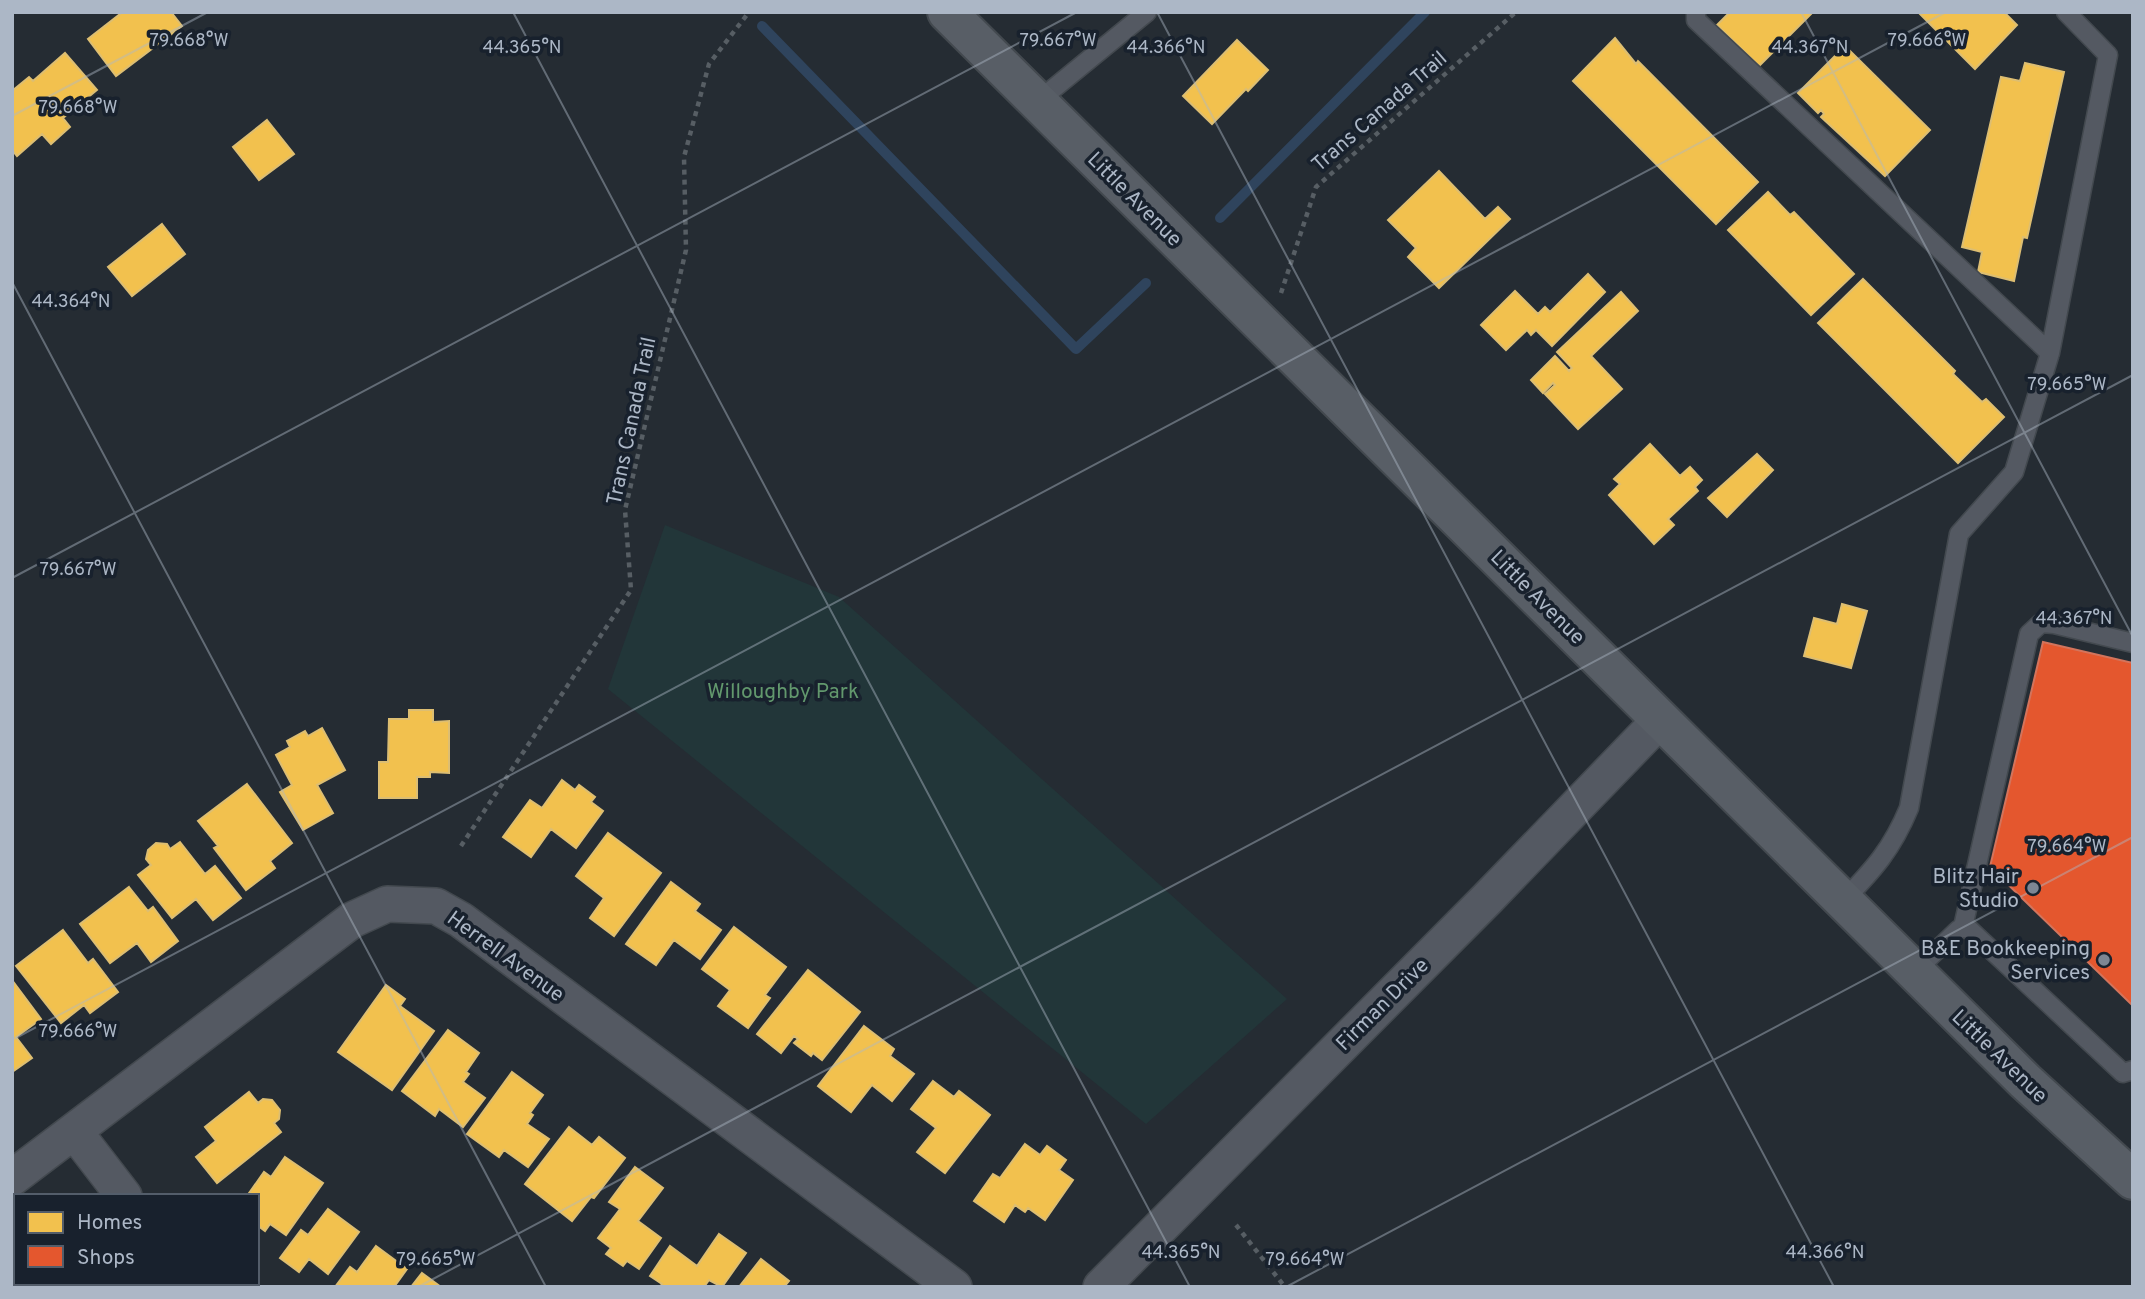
<svg xmlns="http://www.w3.org/2000/svg" width="2145" height="1299" font-family="Overpass,sans-serif">
<style>
.green{fill:#223639}
.homes{fill:#f2c14e;stroke:#ddbe72;stroke-width:2}
.shops{fill:#e4572e;stroke:#d3745c;stroke-width:2}
.lines{fill:none;stroke-linecap:round;stroke-linejoin:round}
.stream{stroke:#2f445d;stroke-width:10}
.lane-casing{stroke:#43494f;stroke-width:21}
.street-casing{stroke:#43494f;stroke-width:38}
.secondary-casing{stroke:#43494f;stroke-width:42}
.path{stroke:#575e64;stroke-width:4.5;stroke-dasharray:5 5;stroke-linecap:butt}
.lane{stroke:#545962;stroke-width:18}
.street{stroke:#545962;stroke-width:35}
.secondary{stroke:#585e66;stroke-width:38}
.ticks{fill:none;stroke:#acb7c6;stroke-width:2;stroke-opacity:0.45}
.poi-dot{fill:#7d8693;stroke:#18212d;stroke-width:2.5}
.labels{text-anchor:middle;stroke-width:7;stroke-linejoin:round;paint-order:stroke}
.street-label{font-size:21px;fill:#acb7c6;stroke:#18212d}
.park-label{font-size:21px;fill:#62986d;stroke:#18212d}
.poi-label{font-size:21px;fill:#acb7c6;stroke:#18212d;text-anchor:end}
.ticks-label{font-size:18px;text-anchor:middle;fill:#acb7c6;stroke:#18212d;stroke-width:7;stroke-linejoin:round;paint-order:stroke}
</style>
<rect width="100%" height="100%" fill="#252c33"/>
<path class="green" d="M665 525 839 597 1287 999 1146 1124 608 689Z"/>
<path class="homes" d="M119 12H171L182 26 116 76 88 39 120 14Z
M1730 12H1813L1759 66 1717 25Z
M1918 12H2004L2017 25 1975 69Z
M1615 38 1636 64 1638 61 1758 182 1716 224 1573 81Z
M1237 40 1268 70 1248 91 1246 89 1212 124 1183 96Z
M1845 46 1930 130 1885 176 1821 117 1824 114 1821 110 1818 113 1798 93Z
M65 53 97 90 63 118 70 127 51 144 42 134 17 156 12 150V91L29 77 33 81Z
M2025 63 2064 72 2027 238 2023 237 2014 281 1978 272 1982 252 1962 247 2001 77 2020 81Z
M267 120 294 154 259 180 233 147Z
M1439 171 1485 219 1498 207 1510 219 1439 288 1408 257 1416 248 1388 220Z
M1768 192 1790 215 1794 212 1854 274 1811 315 1728 230Z
M162 224 185 254 132 296 108 267Z
M1588 274 1605 292 1552 346 1536 330 1531 335 1527 330 1506 350 1481 325 1515 291 1538 314 1545 307 1550 312Z
M1863 279 1955 371 1953 374 1982 402 1986 399 2004 417 1958 463 1818 323Z
M1621 292 1638 311 1591 356 1622 389 1578 429 1545 394 1555 385 1553 383 1543 393 1531 380 1555 356 1569 371 1572 368 1557 352Z
M1650 444 1680 476 1690 467 1702 480 1695 487 1698 491 1668 519 1674 525 1654 544 1609 495 1620 484 1614 479Z
M1757 454 1773 470 1727 517 1708 498Z
M1842 604 1867 611 1851 668 1804 656 1814 618 1837 624Z
M409 710H433V722L449 721V773L430 772V777H417V798H379V762H388L389 719H409Z
M322 728 345 770 317 785 333 813 303 830 280 792 292 785 276 755 290 747 287 741 305 731 308 736Z
M562 780 575 790 579 785 595 797 591 802 603 811 576 848 551 829 531 857 503 837 530 800 542 808Z
M247 784 292 843 270 861 275 868 246 890 214 848 218 846 198 821Z
M608 833 661 873 614 936 590 918 604 898 576 876Z
M180 842 205 874 215 866 241 898 213 920 196 899 172 918 138 875 151 865 146 859 148 850 156 843 167 844 170 849Z
M671 882 700 904 695 911 721 930 700 959 674 940 656 965 626 944Z
M129 887 148 911 153 907 178 941 151 962 137 943 110 963 80 924Z
M734 927 786 967 765 995 770 998 748 1028 718 1006 730 990 702 969Z
M63 930 88 963 93 959 118 992 90 1013 84 1005 61 1023 16 966Z
M808 970 860 1012 822 1060 813 1053 811 1056 794 1043 798 1039 794 1036 781 1053 757 1034Z
M12 980 41 1019 16 1037 32 1058 12 1072Z
M386 985 405 999 400 1006 434 1031 392 1090 338 1052Z
M864 1026 894 1049 890 1056 914 1074 892 1101 872 1085 851 1112 818 1086Z
M448 1030 479 1053 466 1072 469 1074 463 1082 485 1098 463 1127 439 1109 435 1116 402 1091Z
M512 1072 543 1095 530 1113 533 1115 527 1124 549 1139 528 1167 504 1150 499 1157 467 1134Z
M933 1081 954 1097 959 1091 990 1115 945 1173 917 1152 936 1128 911 1109Z
M249 1092 258 1103 263 1099 272 1100 280 1110 279 1119 274 1123 281 1132 217 1183 196 1157 216 1141 205 1127Z
M569 1127 592 1145 599 1137 625 1158 594 1198 591 1197 572 1221 525 1184Z
M1025 1144 1040 1155 1047 1146 1066 1160 1059 1170 1073 1180 1045 1220 1028 1208 1025 1212 1015 1205 1004 1222 974 1201 993 1174 1000 1178Z
M285 1157 323 1183 286 1235 270 1224 265 1231 257 1225V1196H247L264 1172 271 1177Z
M635 1167 663 1188 638 1221 661 1238 639 1269 627 1261 623 1266 606 1254 611 1248 598 1238 620 1209 609 1202Z
M328 1209 359 1232 328 1274 309 1259 299 1272 280 1258 301 1230 308 1235Z
M719 1234 746 1253 722 1287 709 1280 704 1287H660L662 1284 650 1276 670 1246 697 1266Z
M376 1246 407 1269 394 1287H335L350 1267 357 1272Z
M761 1259 789 1281 784 1287H739Z
M422 1273 441 1287H411Z
M14 1275 16 1283H67L64 1287H12Z"/>
<path class="shops" d="M2043 642 2133 663V1006L1990 867Z"/>
<g class="lines">
<path class="stream" d="M762 26 1076 349 1146 283
M1220 218 1425 12"/>
<defs>
<path id="lane" d="M1696 12V20L2050 353
M1037 102 1147 12
M1843 901C1874 869 1892 849 1909 808L1959 534 2014 472 2050 353 2108 55 2066 12
M1963 927 2029 634 2041 623 2054 624 2133 643
M1914 972 1958 930 1963 927 1970 930 2123 1073 2133 1070"/>
<path id="street" d="M74 1131 124 1196
M12 1178 352 920 387 904 436 906 461 920 954 1287
M194 1283 197 1287
M1101 1287 1488 898 1661 719"/>
<path id="secondary" d="M947 12 2025 1081 2133 1180"/>
</defs>
<use href="#lane" class="lane-casing"/>
<use href="#street" class="street-casing"/>
<use href="#secondary" class="secondary-casing"/>
<path class="path" d="M1281 293 1316 187 1516 12
M461 846 631 590 625 510 686 250 684 157 709 64 749 12
M1236 1225 1285 1287"/>
<use href="#lane" class="lane"/>
<use href="#street" class="street"/>
<use href="#secondary" class="secondary"/>
</g>
<path class="ticks" d="M513 12 1190 1287M1157 12 1834 1287M1801 12 2133 637M12 116 208 12M12 282 546 1287M12 578 1077 12M12 1040 1946 12M418 1287 2133 375M1286 1287 2133 837"/>
<g class="poi-dot">
<circle cx="2033" cy="888" r="7"/>
<circle cx="2104" cy="960" r="7"/>
</g>
<g class="labels">
<g class="street-label">
<text transform="translate(1379 111) rotate(-41)" y="7">Trans Canada Trail</text>
<text transform="translate(1135 199) rotate(45)" y="7">Little Avenue</text>
<text transform="translate(631 421) rotate(-78)" y="7">Trans Canada Trail</text>
<text transform="translate(1538 597) rotate(45)" y="7">Little Avenue</text>
<text transform="translate(506 956) rotate(36)" y="7">Herrell Avenue</text>
<text transform="translate(1382 1004) rotate(-45)" y="7">Firman Drive</text>
<text transform="translate(2000 1056) rotate(44)" y="7">Little Avenue</text>
</g>
<g class="park-label">
<text x="783" y="698">Willoughby Park</text>
</g>
<g class="poi-label">
<text x="2019" y="883">Blitz Hair<tspan x="2019" dy="24">Studio</tspan></text>
<text x="2090" y="955">B&amp;E Bookkeeping<tspan x="2090" dy="24">Services</tspan></text>
</g>
</g>
<g class="ticks-label">
<text x="189" y="46">79.668°W</text>
<text x="1058" y="46">79.667°W</text>
<text x="1927" y="46">79.666°W</text>
<text x="522" y="53">44.365°N</text>
<text x="1166" y="53">44.366°N</text>
<text x="1810" y="53">44.367°N</text>
<text x="78" y="113">79.668°W</text>
<text x="71" y="307">44.364°N</text>
<text x="2067" y="390">79.665°W</text>
<text x="78" y="575">79.667°W</text>
<text x="2074" y="624">44.367°N</text>
<text x="2067" y="852">79.664°W</text>
<text x="78" y="1037">79.666°W</text>
<text x="1181" y="1258">44.365°N</text>
<text x="1825" y="1258">44.366°N</text>
<text x="436" y="1265">79.665°W</text>
<text x="1305" y="1265">79.664°W</text>
</g>
<rect width="2145" height="1299" fill="none" stroke="#acb7c6" stroke-width="28"/>
<rect x="14" y="1194" width="245" height="91" fill="#18212d" stroke="#535d6a" stroke-width="2"/>
<rect x="28" y="1212" width="35" height="21" fill="#f2c14e" stroke="#535d6a" stroke-width="2"/>
<text x="77" y="1229" font-size="21" fill="#acb7c6">Homes</text>
<rect x="28" y="1246" width="35" height="21" fill="#e4572e" stroke="#535d6a" stroke-width="2"/>
<text x="77" y="1264" font-size="21" fill="#acb7c6">Shops</text>
</svg>
